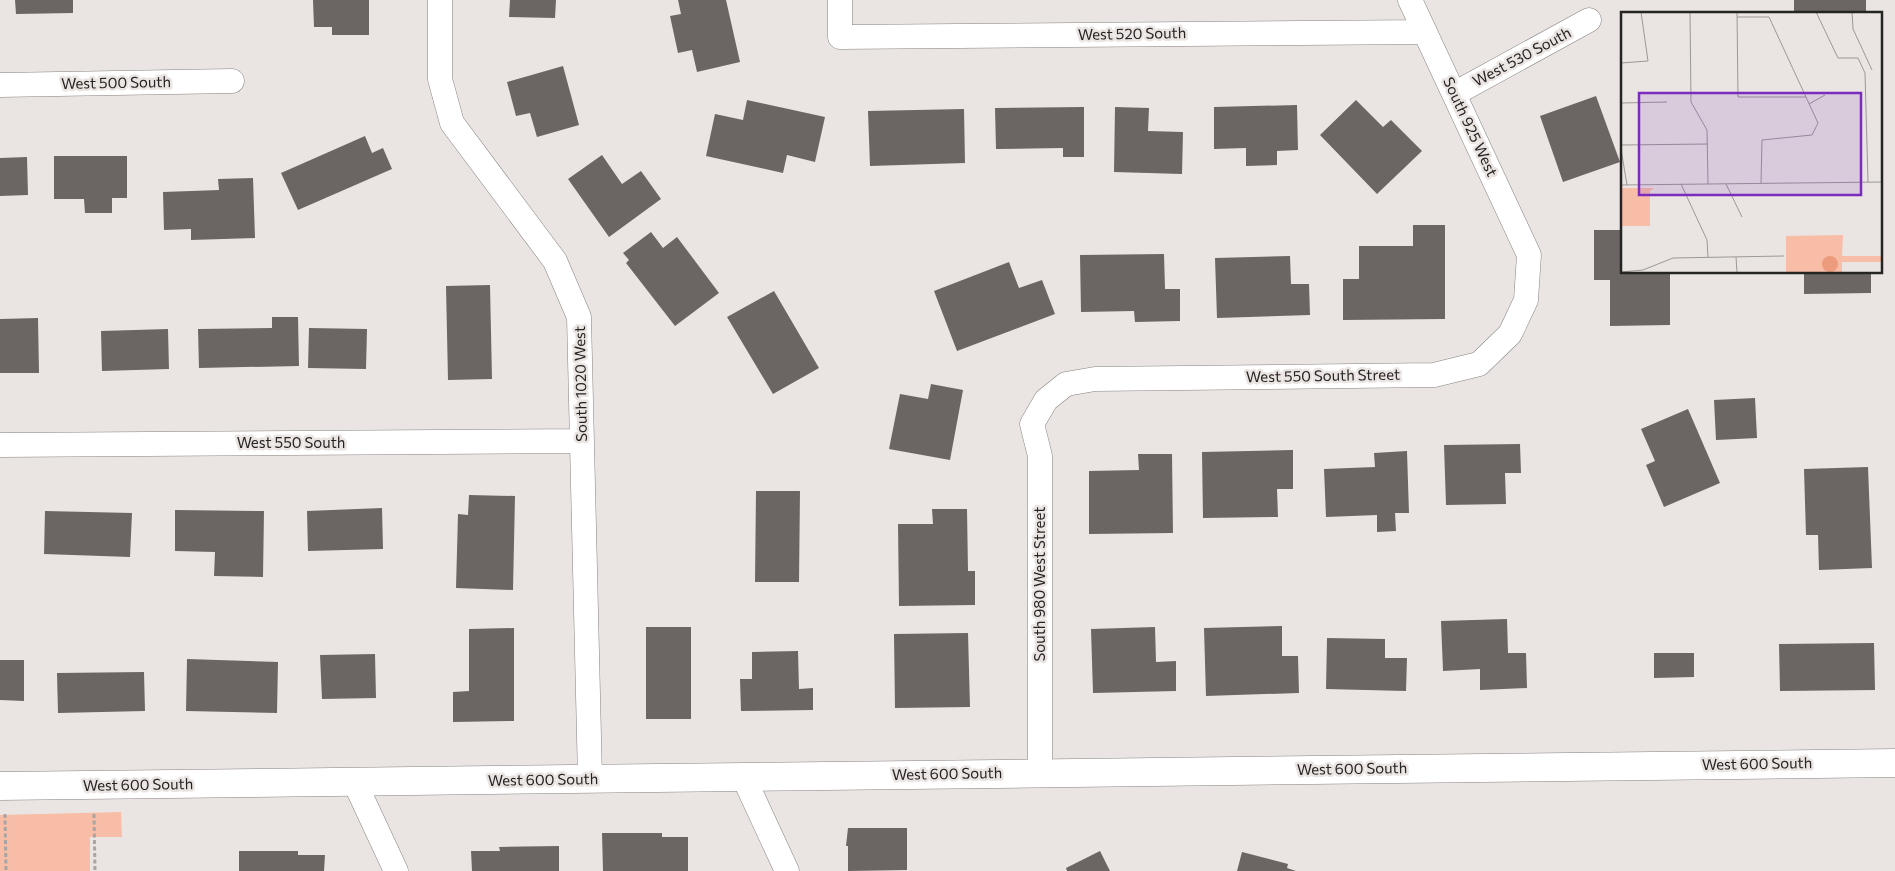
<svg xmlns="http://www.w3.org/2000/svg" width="1895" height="871" font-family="Commissioner,sans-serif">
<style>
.green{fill:#f8bda7}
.building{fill:#6b6664}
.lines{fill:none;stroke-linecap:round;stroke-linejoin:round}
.street-casing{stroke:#888381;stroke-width:25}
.secondary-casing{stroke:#888381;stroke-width:29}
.path{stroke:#a9a5a2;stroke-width:3;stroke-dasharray:4 2.5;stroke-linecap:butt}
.street{stroke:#fff;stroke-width:24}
.secondary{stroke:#fff;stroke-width:28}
.labels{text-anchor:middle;stroke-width:5;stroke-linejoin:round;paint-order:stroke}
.street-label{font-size:15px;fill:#262423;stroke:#eae5e2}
.inset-road{fill:none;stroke:#9c9896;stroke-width:1}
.view{fill:#7b2cbf;fill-opacity:0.15;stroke:#7b2cbf;stroke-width:2.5}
.inset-edge{fill:none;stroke:#262423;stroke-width:2.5}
</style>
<rect width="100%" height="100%" fill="#eae5e2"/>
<path class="green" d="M121 812 122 837H90V871H0V815Z"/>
<path class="building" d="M15 0H73V13L16 14Z
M313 0H369V35H332V27H314Z
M510 0H556L555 18 509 17Z
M678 0H726L740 62 697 72 692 50 678 53 670 16 681 14Z
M1794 0H1866V14H1794Z
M563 66 579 125 537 137 530 113 516 116 507 82Z
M1596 96 1620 162 1563 182 1540 116Z
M747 100 825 117 815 162 787 155 783 173 706 156 715 114 743 120Z
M1356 100 1383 127 1391 120 1422 151 1377 194 1320 135Z
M1297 105 1298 150 1277 151V165L1246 166V148L1214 149V107Z
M1084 107V157H1063V148L996 149 995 108Z
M1115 107 1149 108 1148 131 1183 132 1182 174 1114 172Z
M964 109 965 163 870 166 868 111Z
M365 136 372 153 383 148 392 169 298 210 281 173Z
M602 155 622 184 641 171 661 199 609 237 568 179Z
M54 156H127V198H112V213H85L84 199H54Z
M27 157 28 195 0 196V158Z
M253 178 255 238 191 240V229L164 230 163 192 219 190 218 179Z
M1413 225H1445V319L1343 320V279H1359V246H1413Z
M1594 230H1622V272H1670V325L1610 326V280H1594Z
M651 232 663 248 677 237 719 293 675 326 626 263 629 260 623 253Z
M1164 254 1165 289H1180V321L1135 322 1134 311 1081 312 1080 255Z
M1290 256 1291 284H1309L1310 315 1217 318 1215 258Z
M1009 262 1019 288 1042 280 1055 314 957 351 934 291Z
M1804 272H1871V293L1804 294Z
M490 285 492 379 448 380 446 286Z
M774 291 819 368 773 394 727 317Z
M272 317H298L299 366 199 368 198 329 272 328Z
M38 318 39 373H0V319Z
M309 328 367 329 366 369 308 368Z
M168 329 169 369 102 371 101 331Z
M931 384 963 390 950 460 889 449 900 394 928 399Z
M1755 398 1757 438 1716 440 1714 400Z
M1688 409 1720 483 1664 507 1646 465 1655 461 1641 429Z
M1520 444 1521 473H1505L1506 504 1446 505 1444 445Z
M1293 450V489H1277L1278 517 1203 518 1202 452Z
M1407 451 1409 513H1395L1396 531 1377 532V515L1326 517 1324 469 1375 467 1374 453Z
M1138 454H1172L1173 533 1089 534V471L1139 470Z
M1868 467 1872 568 1819 570 1818 535H1806L1804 469Z
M756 491H800L799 582H755Z
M469 495 515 496 513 590 456 588 458 514 468 515Z
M382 508 383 549 308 551 307 511Z
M932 509H967L968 571H975V605L899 606 898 524H933Z
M175 510 264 511 263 577 214 576 215 552 175 551Z
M45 511 132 513 130 557 44 554Z
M1507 619 1508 653H1526L1527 688 1480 690V669L1443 671 1441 621Z
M1282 626V656H1298L1299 693 1206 696 1204 628Z
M646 627H691V719H646Z
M1155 627 1156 662 1176 661V691L1093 693 1091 629Z
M514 628V721L453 722V692L469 691V629Z
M968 633 970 707 895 708 894 634Z
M1327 638 1385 639V658H1407L1406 691 1326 689Z
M1874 643 1875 690 1780 691 1779 644Z
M798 651 799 689 813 688V710L741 711 740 679H752V652Z
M1654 653H1694V677L1654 678Z
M375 654 376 698 322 699 320 655Z
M187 659 278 662 277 713 186 711Z
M0 660H24V701L0 700Z
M144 672 145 711 58 713 57 673Z
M848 828H907V870L848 871V846H846Z
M602 833H662V837H688V871H603Z
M559 846V871H472L471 851H500L499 847Z
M239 851H298V855H325L324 871H239Z
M1100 851 1110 871H1067L1066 868Z
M1242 852 1288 864 1287 868 1296 871H1237Z"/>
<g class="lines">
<defs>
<path id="street" d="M440 0V79L452 123 555 261 579 317 590 779
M840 0V37L1425 32
M0 85 232 81
M1454 94 1589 20
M0 445 582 441
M1040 773V456L1032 424 1046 400 1066 384 1095 379 1434 375 1479 364 1510 334 1526 300 1529 255 1410 0
M743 776 787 871
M355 783 396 871"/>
<path id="secondary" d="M0 786 1895 763"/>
</defs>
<use href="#street" class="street-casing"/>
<use href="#secondary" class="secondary-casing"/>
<path class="path" d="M5 814 6 871
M94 814 95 871"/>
<use href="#street" class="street"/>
<use href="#secondary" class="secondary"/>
</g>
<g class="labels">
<g class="street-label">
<text transform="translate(1132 34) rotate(-1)" y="5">West 520 South</text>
<text transform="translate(1522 57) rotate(-28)" y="5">West 530 South</text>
<text transform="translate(116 83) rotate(-1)" y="5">West 500 South</text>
<text transform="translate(1470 127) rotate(65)" y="5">South 925 West</text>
<text transform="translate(1323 376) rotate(-1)" y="5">West 550 South Street</text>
<text transform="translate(581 384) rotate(-91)" y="5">South 1020 West</text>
<text x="291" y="448">West 550 South</text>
<text transform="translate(1040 584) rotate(-90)" y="5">South 980 West Street</text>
<text transform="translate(1757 764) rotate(-1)" y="5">West 600 South</text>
<text transform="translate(1352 769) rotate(-1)" y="5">West 600 South</text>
<text transform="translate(947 774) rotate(-1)" y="5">West 600 South</text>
<text transform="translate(543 780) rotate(-1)" y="5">West 600 South</text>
<text transform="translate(138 785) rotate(-1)" y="5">West 600 South</text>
</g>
</g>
<g transform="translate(1621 12)">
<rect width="261" height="261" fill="#eae5e2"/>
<path d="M0 176H33L29 179V214H0ZM222 223 221 244H261V250H221V261H165V224Z" fill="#f8bda7"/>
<path d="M201 252a8 8 0 1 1 16 0a8 8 0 1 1-16 0Z" fill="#ec9b7c"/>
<path class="inset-road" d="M69 0 70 90 86 118 87 172M116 0 117 85H185M195 0 217 46H237L244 61 247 170M231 0 232 17 251 58M116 5H148L197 111 191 123 141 128 140 171M0 51 27 49 20 0M0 91 46 90M188 92 204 83M0 133 87 132M0 137 6 173M60 172 86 228 87 245M105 172 121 205M0 173 262 170M115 245 116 261M0 260 22 258 52 246 163 244"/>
<path class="view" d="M18 81H240V183H18Z"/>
<rect width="261" height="261" class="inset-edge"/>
</g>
</svg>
